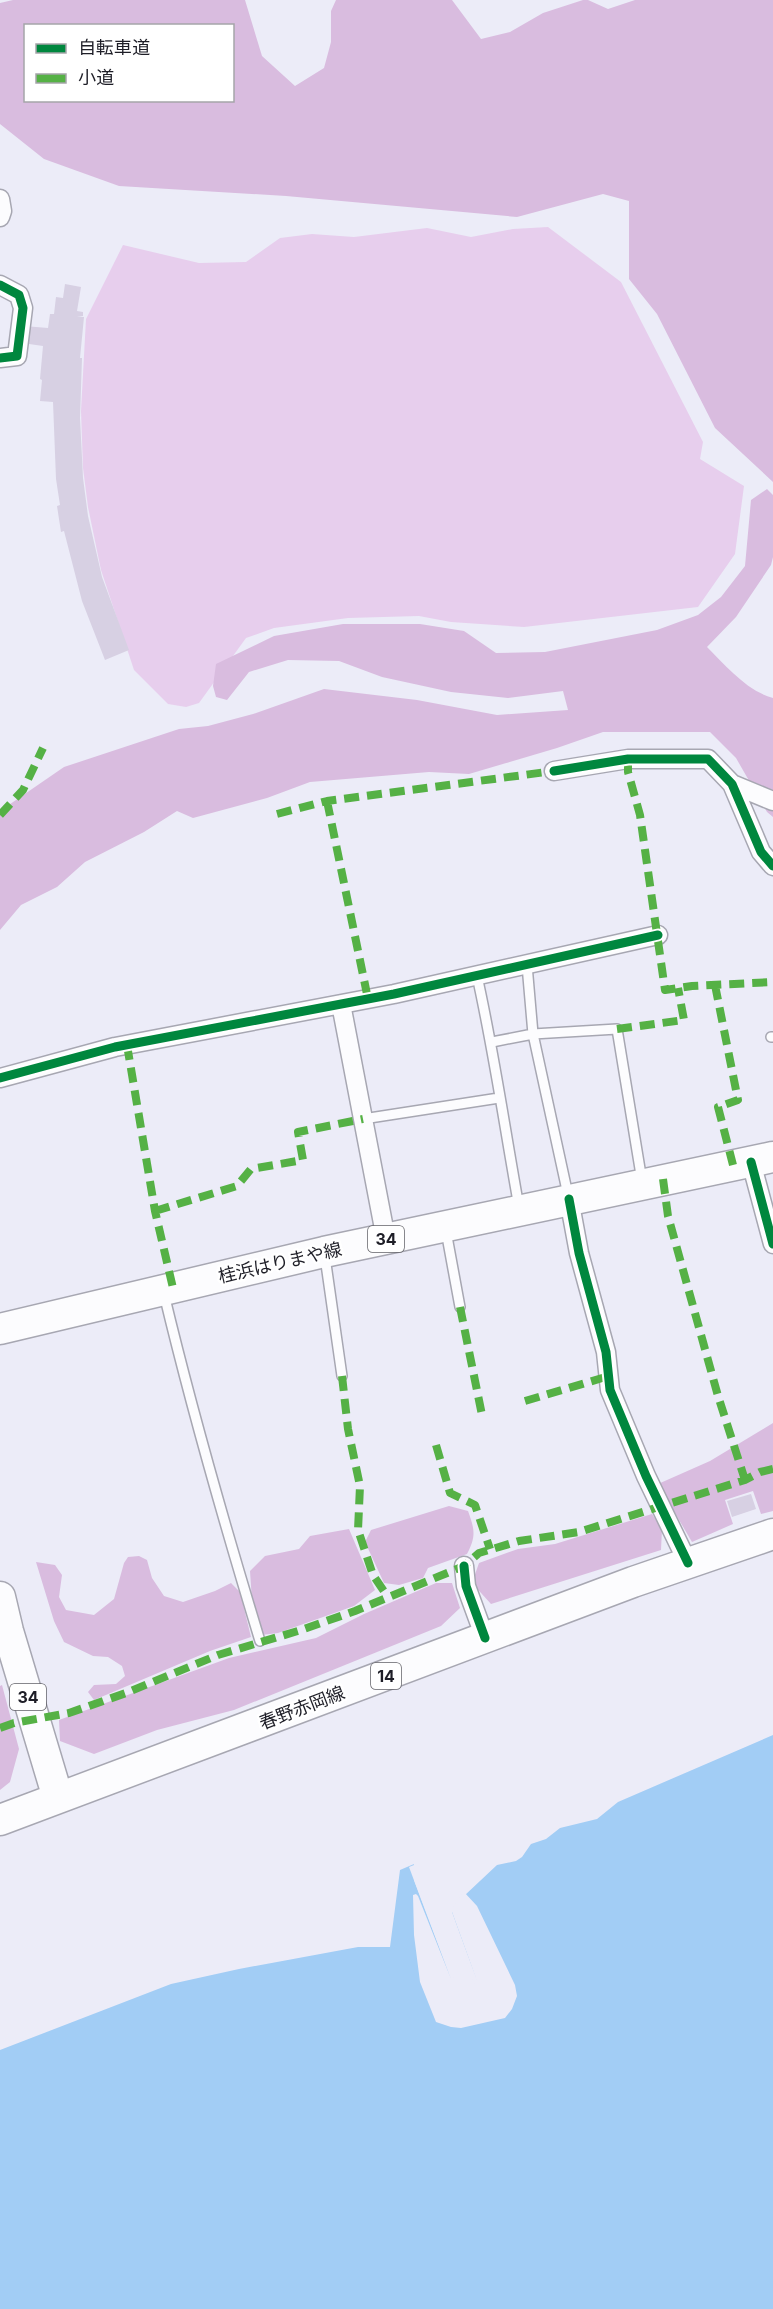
<svg xmlns="http://www.w3.org/2000/svg" width="773" height="2309" font-family="Inter,'Noto Sans JP',sans-serif">
<style>
.green{fill:#e7ceed}
.forest{fill:#d9bcdf;fill-rule:evenodd}
.water{fill:#a2cdf5}
.pier{fill:#ececf8}
.building{fill:#d7d0e3}
.lines{fill:none;stroke-linecap:round;stroke-linejoin:round}
.service-casing{stroke:#a7a7b2;stroke-width:12}
.minor-casing{stroke:#a7a7b2;stroke-width:21}
.primary-casing{stroke:#a7a7b2;stroke-width:33}
.service{stroke:#fcfcfe;stroke-width:9}
.minor{stroke:#fcfcfe;stroke-width:18}
.primary{stroke:#fcfcfe;stroke-width:30}
.quiet{stroke:#55b145;stroke-width:8;stroke-dasharray:15 8;stroke-linecap:butt}
.cycleway-casing{stroke:#fff;stroke-width:13}
.cycleway{stroke:#00873e;stroke-width:9}
.labels{text-anchor:middle;stroke-width:5;stroke-linejoin:round;paint-order:stroke}
.shield{fill:#fff;stroke:#626268;stroke-width:1.5}
.shield-label{font-size:16px;font-weight:bold;fill:#1e1e27}
.street-label{font-size:18px;fill:#1e1e27;stroke:#fff}
</style>
<rect width="100%" height="100%" fill="#ececf8"/>
<path class="green" d="M548 227 621 282 703 442 700 459 744 486 735 554 698 607 524 627 451 622 419 616 348 618 274 628 246 638 199 703 186 707 168 704 134 670 101 570 88 507 83 468 81 411 86 319 123 245 199 263 246 262 280 238 312 234 354 237 427 228 471 237 513 229Z"/>
<path class="forest" d="M13 0H245L262 56 295 86 324 68 331 42V11L336 0H452L481 39 510 32 543 13 583 0H588L608 9 635 0H773V482L715 428 657 314 629 279V201L603 194 517 217 286 196 119 186 44 159 0 124V3ZM26 26H232V100H26Z
M767 489 773 495V557L771 565 736 617 707 647C726 666 747 691 773 698V817L767 812 736 758 710 732H603L557 748 469 774 429 772 310 782 267 798 193 818 177 811 144 832 85 862 57 887 21 905 0 930V811L64 767 179 729 208 726 253 714 324 689 417 700 497 715 568 710 563 691 508 698 451 692 382 677 339 661 288 660 249 672 227 700 216 697 213 686 216 664 274 636 343 624H420L464 631 496 653 545 652 657 630 698 615 721 597 745 566 751 500Z
M773 1423V1511L761 1514 753 1491 725 1500 733 1524 692 1542 658 1484 710 1461Z
M449 1506 468 1511C475 1530 476 1537 467 1554L428 1568 423 1578 399 1585 384 1583 365 1542 371 1530Z
M652 1514 662 1529 661 1550 491 1604 472 1583 479 1563 518 1549 555 1544Z
M349 1529 375 1590 354 1606 278 1633 261 1635 252 1601 250 1571 265 1556 299 1549 310 1536Z
M139 1556 147 1560 152 1578 164 1596 183 1602 215 1591 231 1583 240 1592 251 1637 210 1651 94 1700 88 1692 94 1685 116 1684 125 1676 122 1666 108 1657 93 1656 64 1642 54 1621 36 1562 55 1565 62 1575 59 1597 66 1610 94 1615 114 1599 124 1563 128 1557Z
M436 1583H452L460 1608 441 1626 234 1710 157 1730 94 1754 60 1741 59 1720 229 1658 316 1638 364 1614Z
M2 1685 19 1749 10 1782 0 1790V1686Z"/>
<path class="water" d="M773 1735V2309H0V2050L171 1984 239 1969 358 1947H390L400 1870 414 1864V1880L459 1999 480 1989 452 1912 464 1896 497 1865 516 1861 522 1857 531 1844 546 1839 560 1828 597 1819 618 1802Z"/>
<path class="pier" d="M413 1861 416 1863 417 1880 460 1995 476 1988 449 1912 450 1910 477 1981 451 1909 464 1892 477 1906 515 1985 517 1996 512 2009 505 2018 461 2028 451 2027 436 2022 420 1982 414 1935 413 1895 416 1894 418 1896 451 1979 409 1867 414 1865Z"/>
<path class="building" d="M65 284 81 287 77 311 83 312V316L77 317H84L80 358H82L80 418 83 478 88 516 102 577 129 650 105 660 82 601 64 531 61 532 57 506 60 505 56 479 53 402 40 401 42 380 40 379 43 346 22 343 24 326 48 328 50 314H54L56 297 63 298Z
M751 1494 756 1509 732 1517 727 1501Z"/>
<g class="lines">
<defs>
<path id="service" d="M527 965 533 1034 568 1195
M477 976C494 1052 505 1130 519 1207
M771 1037H773
M492 1042 533 1034 617 1029 642 1181
M363 1119 499 1098
M446 1231 460 1307
M325 1257 342 1376
M164 1294C192 1411 225 1526 260 1641"/>
<path id="minor" d="M0 199 2 211 0 217
M0 285 19 295 23 308 17 356 0 358
M554 771 628 759H708L732 784 761 852 773 866
M732 784 773 801
M341 1004 386 1239
M0 1078 115 1047 394 994 658 935
M751 1162 773 1244
M569 1199 579 1253 606 1352 610 1390 646 1476 688 1563
M464 1566 466 1586 485 1638"/>
<path id="primary" d="M0 1329 324 1252 773 1157
M0 1597 8 1631 58 1798
M0 1820 633 1582 773 1534"/>
</defs>
<use href="#service" class="service-casing"/>
<use href="#minor" class="minor-casing"/>
<use href="#primary" class="primary-casing"/>
<use href="#service" class="service"/>
<use href="#minor" class="minor"/>
<use href="#primary" class="primary"/>
<path class="quiet" d="M628 759V772L640 815 665 990 692 986 773 982
M327 801 368 999
M277 814 327 801 554 771
M0 815 23 790 43 748
M715 985 738 1100 718 1107 733 1165
M617 1029 684 1020 678 988
M127 1045 155 1211 173 1288
M663 1179 668 1216 718 1396 745 1480
M155 1211 237 1186 251 1169 303 1160 298 1132 363 1119
M460 1307 482 1415
M342 1376 348 1429 360 1486 358 1530 373 1575 388 1597
M525 1401 609 1376
M436 1445 450 1493 475 1505 490 1549
M0 1728 14 1723 69 1713 126 1693 218 1655 301 1630 355 1611 464 1566 479 1553 519 1541 579 1532 745 1480 760 1472 773 1469"/>
<defs>
<path id="cycleway" d="M0 285 19 295 23 308 17 356 0 358
M554 771 628 759H708L732 784 761 852 773 866
M0 1078 115 1047 394 994 658 935
M751 1162 773 1244
M569 1199 579 1253 606 1352 610 1390 646 1476 688 1563
M464 1566 466 1586 485 1638"/>
</defs>
<use href="#cycleway" class="cycleway-casing"/>
<use href="#cycleway" class="cycleway"/>
</g>
<g class="labels">
<g class="shield">
<rect x="368" y="1226" width="36" height="26" rx="4.5"/>
<rect x="371" y="1663" width="30" height="26" rx="4.5"/>
<rect x="10" y="1684" width="36" height="26" rx="4.5"/>
</g>
<g class="shield-label">
<text x="386" y="1245">34</text>
<text x="386" y="1682">14</text>
<text x="28" y="1703">34</text>
</g>
<g class="street-label">
<text transform="translate(280 1263) rotate(-13)" y="6">桂浜はりまや線</text>
<text transform="translate(302 1708) rotate(-21)" y="6">春野赤岡線</text>
</g>
</g>
<rect x="24" y="24" width="210" height="78" fill="#ffffff" stroke="#a5a5a9" stroke-width="1.5"/>
<rect x="36" y="44" width="30" height="9" fill="#00873e" stroke="#a5a5a9" stroke-width="1.5"/>
<text x="78" y="54" font-size="18" fill="#1e1e27">自転車道</text>
<rect x="36" y="74" width="30" height="9" fill="#55b145" stroke="#a5a5a9" stroke-width="1.5"/>
<text x="78" y="84" font-size="18" fill="#1e1e27">小道</text>
</svg>
